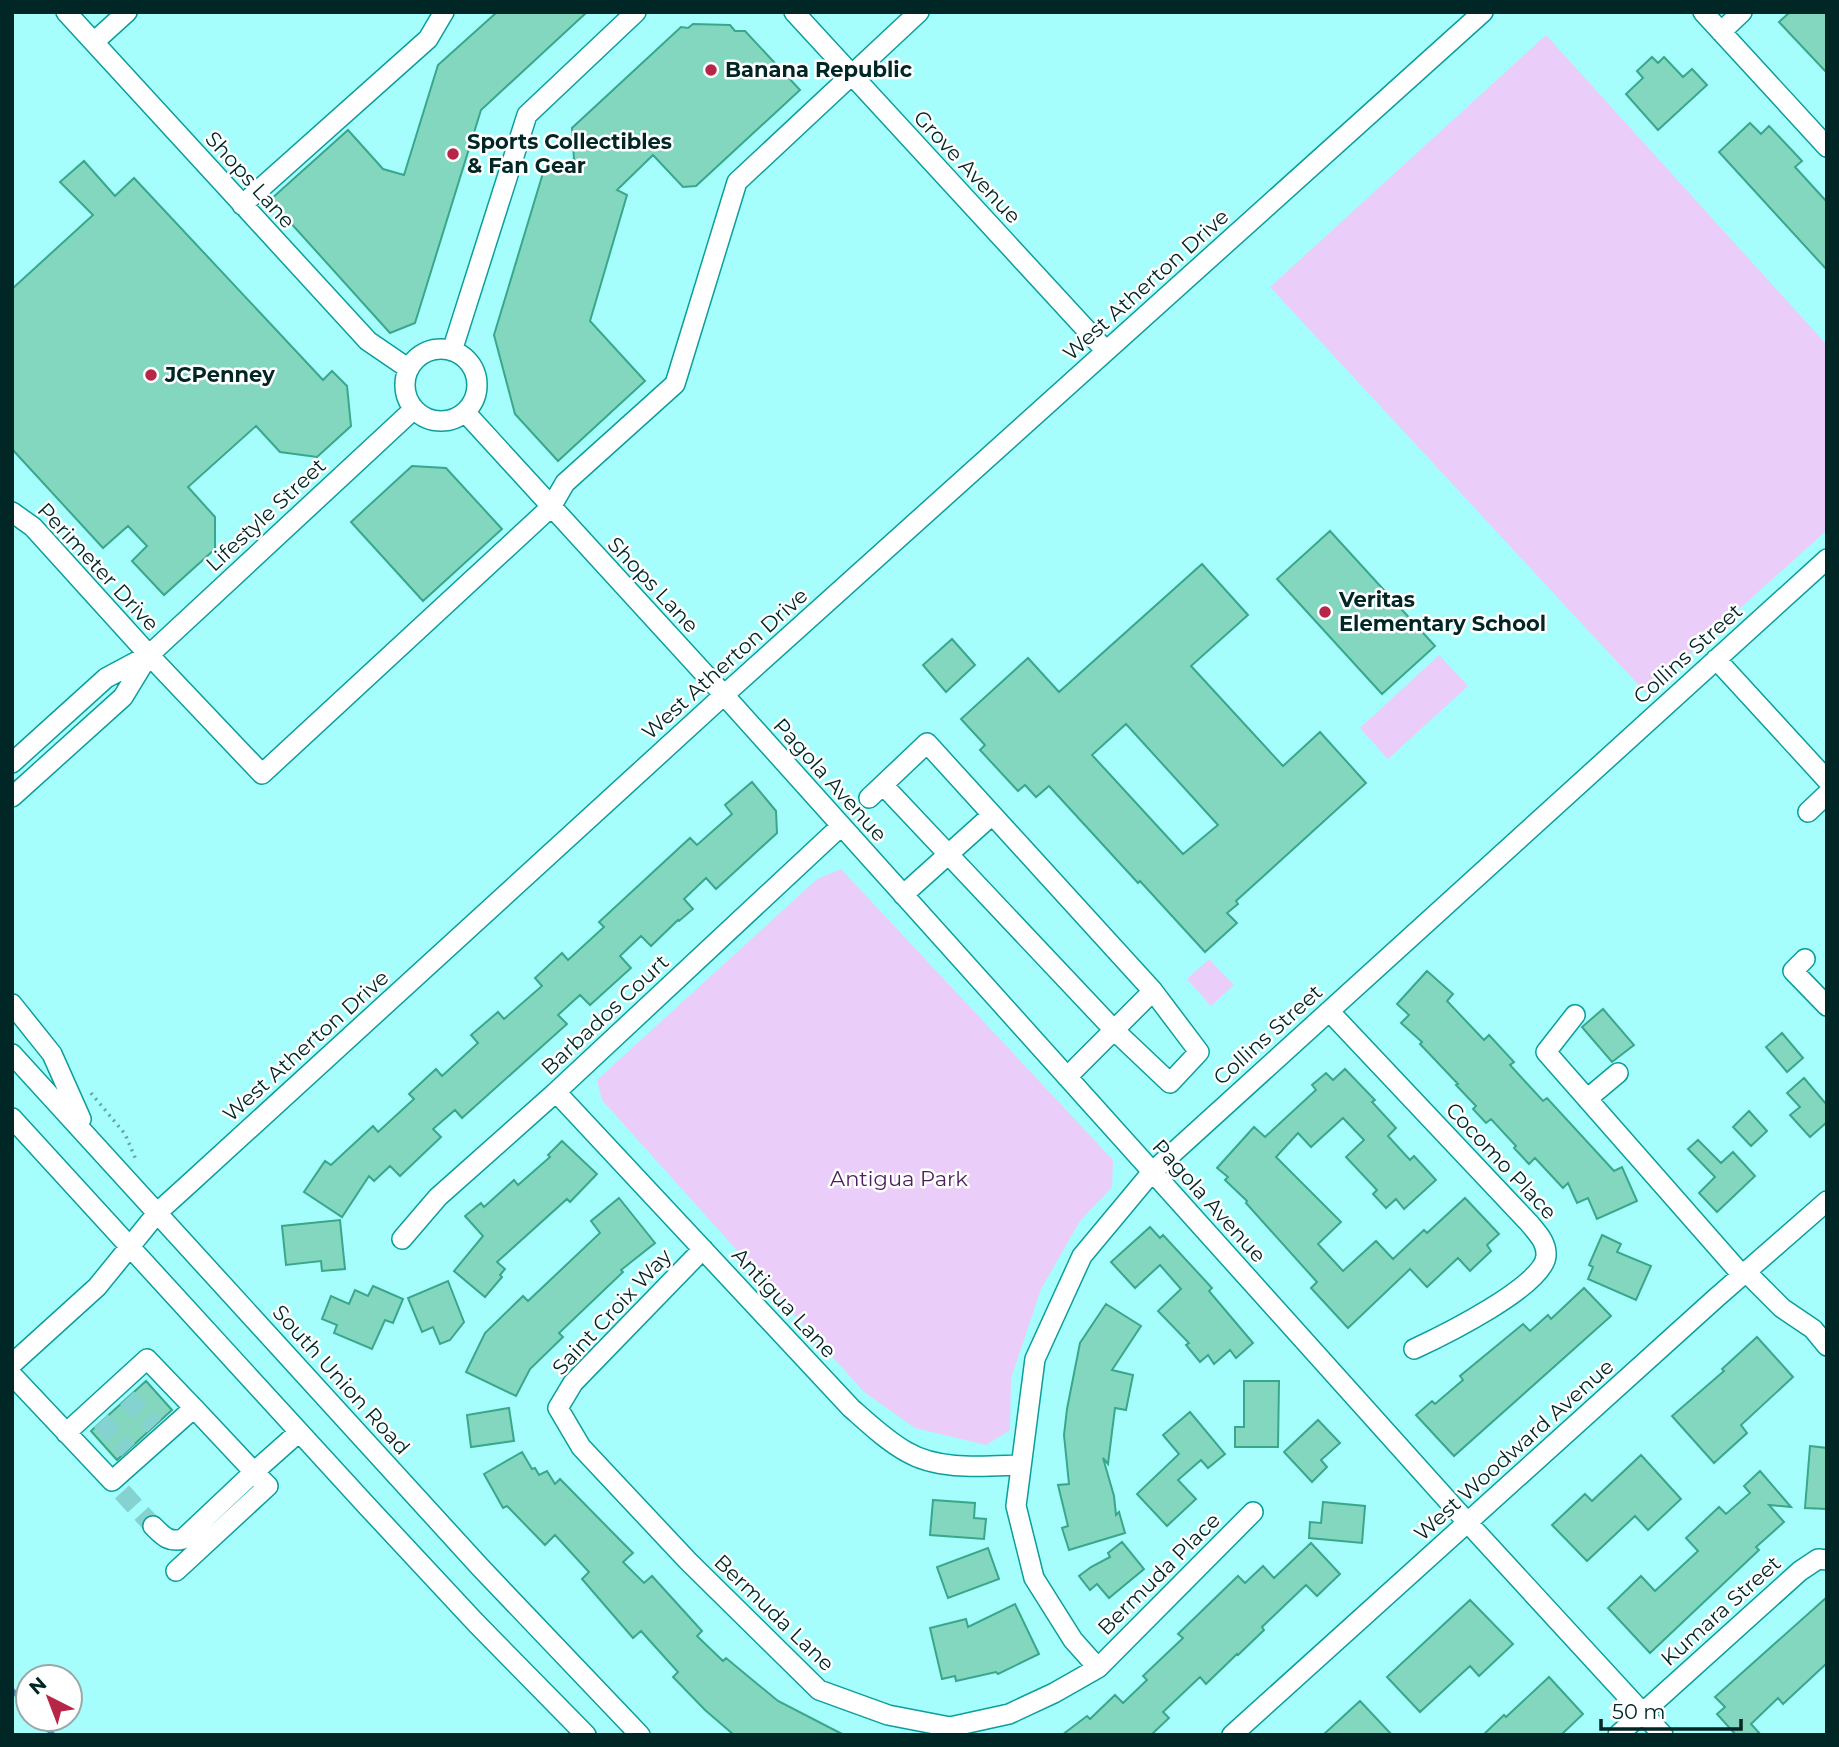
<svg xmlns="http://www.w3.org/2000/svg" width="1839" height="1747" font-family="Montserrat,sans-serif">
<style>
.green{fill:#eacdf9}
.lines{fill:none;stroke-linecap:round;stroke-linejoin:round}
.stream{stroke:#638cb0;stroke-width:5}
.building{fill:#84d7bf;stroke:#38a78c;stroke-width:2;fill-rule:evenodd}
.minor-tunnel{stroke:#84d3d1;stroke-width:19;stroke-dasharray:19 10;stroke-linecap:butt}
.minor-casing{stroke:#0c9e9d;stroke-width:22}
.path{stroke:#60a4a2;stroke-width:3.5;stroke-dasharray:2 5;stroke-linecap:butt}
.minor{stroke:#fff;stroke-width:19}
.poi-dot{fill:#b72647;stroke:#fff;stroke-width:2.5}
.labels{text-anchor:middle;stroke-width:5;stroke-linejoin:round;paint-order:stroke}
.poi-label{font-size:21px;font-weight:bold;fill:#002625;stroke:#fff;text-anchor:start}
.street-label{font-size:21px;fill:#002625;stroke:#fff}
.park-label{font-size:21px;fill:#4c1e60;stroke:#fff}
</style>
<rect width="100%" height="100%" fill="#a5fefc"/>
<path class="green" d="M1546 35 1827 345V530L1646 693 1270 287Z
M1439 655 1468 686 1388 759 1360 728Z
M841 869 1113 1160 1112 1187 1080 1221 1041 1289 1011 1378 1010 1430 986 1445 915 1428 864 1392 602 1100 597 1080 817 879Z
M1209 959 1234 985 1211 1006 1187 979Z"/>
<g class="lines">
<path class="stream" d="M12 1690 28 1707
M39 1719 53 1735"/>
</g>
<path class="building" d="M497 12H587L481 110 415 323 390 333 270 200 348 130 383 169 404 175 438 65Z
M1790 12H1827V73L1779 22Z
M693 24 730 25 735 31H745L800 90 696 186 683 187 653 155 617 190 627 195 590 321 645 381 558 461 515 414 494 335 543 173 574 159 572 128 681 27 688 28Z
M1652 57 1658 63 1664 57 1683 77 1692 69 1707 85 1658 130 1626 94 1643 78 1637 71Z
M1750 123 1761 134 1769 126 1802 161 1795 167 1827 202V270L1719 152Z
M84 161 115 196 134 178 323 380 332 371 347 386 351 426 317 457 280 452 256 426 188 487 215 517V549L164 595 132 561 147 546 128 526 103 548 12 449V289L93 215 60 182Z
M412 466 446 468 502 529 423 601 351 522Z
M1330 531 1435 646 1382 694 1277 579Z
M1202 564 1248 615 1191 666 1283 766 1320 732 1366 783 1236 901 1238 904 1227 913 1237 923 1205 952 1140 881 1138 883 1049 786 1036 797 1025 785 1018 791 980 750 985 745 961 719 1028 658 1059 692ZM1126 724 1218 825 1183 854 1092 755Z
M952 639 975 665 946 692 923 665Z
M752 782 776 811 777 833 716 889 706 878 684 899 693 909 679 921 678 920 651 946 641 936 620 956 631 968 590 1005 580 995 558 1015 567 1024 462 1118 455 1110 433 1129 441 1137 400 1176 390 1166 374 1181 369 1176 342 1217 304 1192 325 1161 331 1165 373 1126 378 1132 414 1099 409 1094 436 1069 442 1076 478 1043 471 1035 498 1012 504 1019 542 986 535 978 562 953 568 960 604 927 599 922 690 838 697 845 732 814 725 805Z
M1427 971 1453 994 1447 1001 1484 1040 1489 1035 1514 1062 1510 1065 1543 1101 1547 1098 1614 1171 1622 1167 1637 1201 1597 1219 1588 1198 1577 1203 1568 1183 1563 1188 1535 1158 1529 1164 1514 1148 1516 1146 1491 1119 1486 1123 1473 1109 1476 1106 1456 1085 1458 1084 1420 1044 1422 1042 1401 1023 1409 1015 1397 1004Z
M1603 1009 1634 1045 1612 1062 1582 1027Z
M1782 1033 1803 1058 1787 1072 1766 1047Z
M1345 1069 1375 1100 1372 1102 1396 1128 1388 1136 1410 1160 1414 1156 1436 1180 1404 1209 1396 1199 1386 1208 1373 1194 1377 1190 1346 1157 1364 1140 1343 1118 1311 1147 1298 1133 1276 1157 1341 1222 1318 1244 1343 1271 1376 1241 1393 1259 1424 1230 1427 1233 1465 1198 1499 1234 1487 1245 1491 1251 1470 1271 1458 1258 1427 1287 1410 1269 1348 1328 1311 1288 1317 1282 1246 1203 1247 1201 1225 1180 1228 1177 1217 1168 1254 1127 1265 1137 1316 1090 1312 1085 1326 1073 1333 1080Z
M1804 1078 1827 1105V1122L1810 1137 1790 1115 1800 1107 1787 1093Z
M1749 1111 1767 1131 1751 1146 1733 1127Z
M1698 1140 1721 1163 1733 1152 1755 1176 1717 1212 1699 1193 1715 1177 1688 1149Z
M562 1141 597 1174 570 1202 567 1199 497 1262 505 1269 500 1275 502 1277 485 1297 454 1271 483 1236 465 1216 481 1203 484 1207 514 1180 518 1185 550 1157 548 1155Z
M619 1198 655 1243 621 1270 623 1272 559 1333 563 1337 530 1369 516 1396 466 1372 485 1333 523 1296 528 1301 600 1233 591 1221Z
M340 1220 345 1269 322 1271 321 1261 286 1265 282 1226Z
M1150 1227 1160 1238 1163 1235 1212 1288 1209 1291 1253 1343 1236 1358 1230 1350 1214 1364 1208 1355 1200 1362 1186 1345 1189 1343 1158 1311 1181 1289 1160 1265 1135 1288 1111 1262Z
M1602 1235 1621 1244 1617 1252 1651 1266 1636 1300 1588 1279 1593 1267 1589 1265Z
M448 1281 464 1322 450 1340 440 1344 433 1327 422 1332 408 1298Z
M373 1286 403 1299 393 1323 385 1320 372 1349 334 1333 337 1325 322 1319 331 1296 349 1304 355 1290 368 1296Z
M1584 1288 1611 1316 1454 1456 1416 1415 1432 1401 1435 1404 1463 1380 1460 1376 1523 1324 1530 1331 1548 1315 1551 1319Z
M1106 1304 1141 1326 1112 1370 1133 1375 1126 1410 1115 1408 1108 1464 1103 1458 1114 1496 1116 1515 1119 1512 1125 1533 1069 1550 1062 1528 1068 1526 1058 1485 1069 1484 1064 1435 1067 1409 1080 1343Z
M1757 1337 1793 1377 1741 1425 1747 1433 1714 1463 1672 1416 1724 1371 1722 1369Z
M146 1381 172 1410 117 1460 91 1431Z
M1244 1381H1279L1278 1447H1235V1427H1244Z
M509 1408 514 1441 471 1447 467 1415Z
M1190 1412 1225 1454 1208 1468 1201 1460 1178 1480 1196 1499 1167 1526 1137 1494 1179 1454 1163 1435Z
M1318 1420 1340 1443 1321 1460 1327 1467 1312 1482 1284 1452Z
M1810 1446 1827 1448V1509L1805 1508Z
M522 1452 532 1469 535 1468 539 1475 547 1471 555 1484 560 1479 622 1542 633 1553 623 1562 644 1583 652 1576 702 1631 697 1636 723 1661 726 1658 778 1701 844 1735H734L705 1710 673 1677 678 1672 641 1631 633 1638 582 1579 589 1572 555 1535 545 1545 507 1506 503 1508 484 1474Z
M1641 1455 1681 1499 1648 1530 1635 1516 1587 1561 1552 1525 1585 1494 1592 1501Z
M1760 1471 1791 1507 1769 1505 1784 1522 1756 1547 1759 1550 1650 1653 1608 1608 1641 1576 1655 1591 1698 1551 1686 1538 1719 1507 1726 1514 1750 1493 1744 1486Z
M933 1500 975 1503 974 1518 986 1519 984 1539 930 1535Z
M1323 1502 1365 1506 1362 1543 1309 1538 1310 1522 1321 1523Z
M1122 1542 1144 1569 1109 1598 1097 1584 1090 1590 1079 1576 1091 1567 1110 1557 1108 1553Z
M1311 1543 1340 1574 1317 1596 1306 1585 1262 1627 1264 1630 1238 1655 1237 1654 1206 1684 1200 1677 1163 1712 1169 1718 1151 1735H1062L1087 1716 1090 1719 1115 1695 1123 1703 1147 1680 1143 1676 1183 1638 1178 1634 1238 1576 1245 1583 1263 1566 1274 1578Z
M988 1548 999 1579 948 1598 937 1567Z
M1827 1597V1663L1783 1704 1778 1698 1751 1724 1761 1735H1736L1717 1714 1725 1707 1715 1697Z
M1470 1600 1513 1644 1479 1676 1470 1666 1420 1712 1387 1677Z
M1015 1604 1039 1654 998 1674 996 1672 956 1681 955 1676 942 1679 930 1628 966 1619 968 1627Z
M1549 1677 1583 1714 1561 1735H1483L1504 1715 1506 1717Z
M1360 1701 1392 1735H1323Z"/>
<g class="lines">
<path class="minor-tunnel" d="M127 1398 154 1426
M101 1421 128 1450
M122 1492 153 1526"/>
<defs>
<path id="minor" d="M66 12 368 341 409 369
M794 12 1106 351
M1703 12 1827 147
M1721 32 1742 12
M94 42 127 12
M242 205 428 39 444 12
M405 385a36 36 0 1 1 72 0a36 36 0 1 1-72 0Z
M452 351 527 115 636 12
M465 412 724 695 1468 1523 1663 1735
M12 512 33 527 149 655 262 774 551 507 565 483 675 384 737 182 919 12
M1716 659 1827 780
M12 763 106 678 149 655 414 409
M883 785 1114 1030 1170 1083 1199 1052 1153 991 1067 1077
M12 797 123 697 148 656
M869 798 927 743 1153 991
M1808 812 1827 794
M903 895 992 815
M1805 959 1793 971 1827 1006
M12 1004 52 1054 81 1119
M1329 1011 1529 1223C1537 1233 1547 1242 1546 1256 1544 1286 1442 1336 1414 1349
M1575 1015 1546 1052 1742 1275
M12 1054 480 1567 640 1735
M556 1092 851 1408C868 1423 887 1441 907 1452 939 1471 985 1466 1021 1465
M1587 1099 1618 1073
M12 1118 367 1506 476 1623 586 1735
M402 1239 438 1197 556 1092 841 826
M703 1249 573 1383 558 1408 581 1447 688 1561 819 1690 888 1715 950 1727 1009 1714 1054 1693 1098 1668 1253 1512
M1746 1272 1782 1308 1813 1329 1827 1346
M12 1364 97 1287 158 1212 190 1183 724 695 1483 12
M12 1375 112 1481 194 1408 254 1472 299 1432
M66 1433 147 1359 194 1408
M153 1526C163 1536 169 1543 183 1539L254 1472 268 1486 176 1571
M1098 1668 1073 1640 1034 1578 1016 1506 1035 1359 1082 1256 1152 1172 1827 559
M1232 1735 1716 1298 1827 1201
M1618 1735 1800 1571 1818 1559 1827 1560"/>
</defs>
<use href="#minor" class="minor-casing"/>
<path class="path" d="M91 1093 125 1134 137 1162"/>
<use href="#minor" class="minor"/>
</g>
<g class="poi-dot">
<circle cx="711" cy="70" r="7"/>
<circle cx="453" cy="154" r="7"/>
<circle cx="151" cy="375" r="7"/>
<circle cx="1325" cy="612" r="7"/>
</g>
<g class="labels">
<g class="poi-label">
<text x="725" y="77">Banana Republic</text>
<text x="467" y="149">Sports Collectibles<tspan x="467" dy="24">&amp; Fan Gear</tspan></text>
<text x="165" y="382">JCPenney</text>
<text x="1339" y="607">Veritas<tspan x="1339" dy="24">Elementary School</tspan></text>
</g>
<g class="street-label">
<text transform="translate(967 167) rotate(47)" y="7">Grove Avenue</text>
<text transform="translate(250 180) rotate(48)" y="7">Shops Lane</text>
<text transform="translate(1146 285) rotate(-42)" y="7">West Atherton Drive</text>
<text transform="translate(266 515) rotate(-43)" y="7">Lifestyle Street</text>
<text transform="translate(98 567) rotate(47)" y="7">Perimeter Drive</text>
<text transform="translate(653 585) rotate(47)" y="7">Shops Lane</text>
<text transform="translate(1688 654) rotate(-42)" y="7">Collins Street</text>
<text transform="translate(725 664) rotate(-42)" y="7">West Atherton Drive</text>
<text transform="translate(830 780) rotate(48)" y="7">Pagola Avenue</text>
<text transform="translate(605 1015) rotate(-43)" y="7">Barbados Court</text>
<text transform="translate(1268 1035) rotate(-42)" y="7">Collins Street</text>
<text transform="translate(306 1046) rotate(-42)" y="7">West Atherton Drive</text>
<text transform="translate(1501 1161) rotate(47)" y="7">Cocomo Place</text>
<text transform="translate(1209 1201) rotate(48)" y="7">Pagola Avenue</text>
<text transform="translate(784 1303) rotate(47)" y="7">Antigua Lane</text>
<text transform="translate(612 1312) rotate(-47)" y="7">Saint Croix Way</text>
<text transform="translate(341 1380) rotate(48)" y="7">South Union Road</text>
<text transform="translate(1514 1450) rotate(-42)" y="7">West Woodward Avenue</text>
<text transform="translate(1159 1574) rotate(-45)" y="7">Bermuda Place</text>
<text transform="translate(1721 1611) rotate(-42)" y="7">Kumara Street</text>
<text transform="translate(774 1613) rotate(44)" y="7">Bermuda Lane</text>
</g>
<g class="park-label">
<text x="899" y="1186">Antigua Park</text>
</g>
</g>
<rect width="1839" height="1747" fill="none" stroke="#002625" stroke-width="28"/>
<g transform="translate(49 1698) rotate(318)"><circle r="33" fill="#ffffff" stroke="#99a8a8" stroke-width="2"/>
<path d="M0-5L12 26L0 18L-12 26Z" fill="#b72647"/>
<text y="-10" font-size="19" font-weight="bold" text-anchor="middle" fill="#002625">N</text>
</g>
<path d="M1601 1719v10h140v-10" fill="none" stroke="#002625" stroke-width="3.5"/>
<text x="1612" y="1719" font-size="21" fill="#002625" stroke="#ffffff" stroke-width="5" paint-order="stroke">50 m</text>
</svg>
